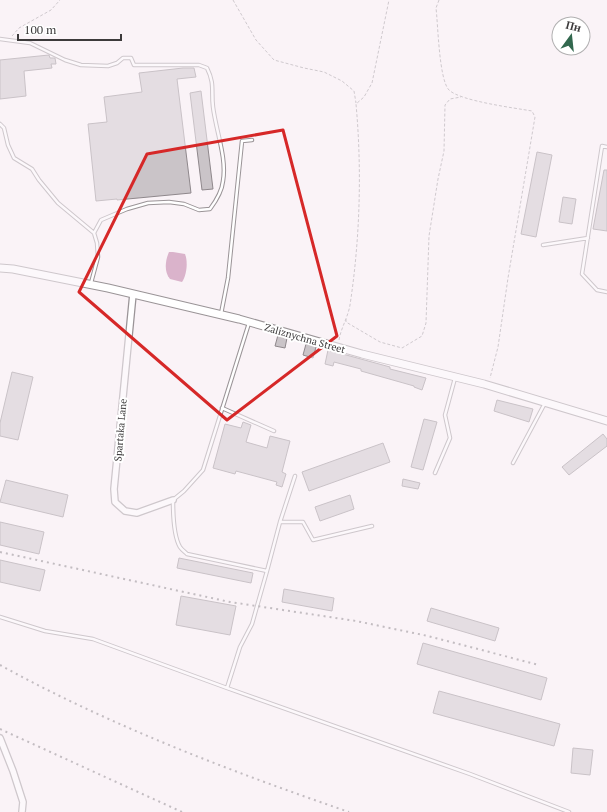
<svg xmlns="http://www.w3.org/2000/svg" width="607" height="812" font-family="'PT Serif',serif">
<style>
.water{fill:#dab3cb}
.building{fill:#cac4c8;stroke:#8f888c}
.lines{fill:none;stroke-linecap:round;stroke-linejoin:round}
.service-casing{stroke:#9a9497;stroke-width:4.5}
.minor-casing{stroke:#9a9497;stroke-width:8}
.tertiary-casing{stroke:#9a9497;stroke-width:9}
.path{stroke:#9c989a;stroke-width:1;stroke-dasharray:3 2;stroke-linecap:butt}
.service{stroke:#fff;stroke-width:2.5}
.minor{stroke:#fff;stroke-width:5.5}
.tertiary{stroke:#fff;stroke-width:7}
.rail{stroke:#807c7f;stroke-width:2;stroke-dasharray:2 4;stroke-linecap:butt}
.marked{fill:none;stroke:#d62828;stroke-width:3;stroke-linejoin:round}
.labels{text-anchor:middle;stroke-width:4;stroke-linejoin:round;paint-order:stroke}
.street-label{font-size:10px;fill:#3c3a3b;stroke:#fff}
</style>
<rect width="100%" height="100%" fill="#faf3f7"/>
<path class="water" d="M169 252H173L185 254C188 261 187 275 182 282L170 279C164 272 165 261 169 252Z"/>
<path class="building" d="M49 55 50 58H55L56 64H51L52 68 24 71 26 96 0 99V60Z
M183 68H194L196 77 177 79 191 193 117 200V199L96 201 88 124 107 122 104 97 142 92 139 73Z
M201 91 213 189 202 190 190 93Z
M537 152 552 155 536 237 521 234Z
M604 170H607V231L593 229Z
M563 197 576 199 572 224 559 222Z
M278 335 287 338 285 348 275 346Z
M306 344 316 347 313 358 303 355Z
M328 350 390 367V369L426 378 422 390 414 387V386L361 371V369L334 362 333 366 325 364Z
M12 372 33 377 18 440 0 436V423Z
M497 400 533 409 529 422 494 411Z
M424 419 437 422 423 470 411 467Z
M243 422 251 425 246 442 267 448 270 436 290 441 282 472 286 474 282 487 276 485 277 482 236 471 235 474 213 468 225 424 241 428Z
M603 434 607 439V446L569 475 562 467Z
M383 443 390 462 309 491 302 472Z
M403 479 420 483 418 489 402 486Z
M6 480 68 495 63 517 0 502Z
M350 495 354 509 320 521 315 507Z
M0 522 44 532 39 554 0 545Z
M179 558 253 573 251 583 177 568Z
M0 560 45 570 40 591 0 582Z
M284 589 334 598 332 611 282 602Z
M181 596 236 606 230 635 176 625Z
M431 608 499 628 495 641 427 621Z
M423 643 547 678 541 700 417 664Z
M439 691 560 724 554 746 433 713Z
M573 748 593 750 590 775 571 773Z"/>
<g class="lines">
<defs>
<path id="service" d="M0 39 30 43 65 60 81 65 108 66 117 63 123 58H131L134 65H199L207 68C215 84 211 91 213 107 216 131 227 158 223 181 222 191 216 201 210 209L199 210 184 204 169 202 148 203 127 209 101 220 94 233
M0 124 4 128 8 145 14 158 32 169 39 180 58 203 94 233 97 243 98 257 91 283
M607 147 602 146 582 274 597 290 607 292
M543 245 588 238
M221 314 228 278 242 141 252 140
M249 323 203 470 184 491 173 500C173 512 174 537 180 547 182 550 185 552 187 554L267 571 252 624 240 647 227 688 470 774 569 812
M222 408 274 431
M513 463 545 403
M435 473 450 438 445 415 455 378
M280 522H303L313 540 372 526
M267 571 280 522 295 476
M0 617 45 631 93 639 227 688"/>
<path id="minor" d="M133 294 114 489 115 502 125 511 137 513 173 500
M0 738 13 771 23 802 22 812"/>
<path id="tertiary" d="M0 268 13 269 108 288 239 319 362 354 484 384 607 421"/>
</defs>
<use href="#service" class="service-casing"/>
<use href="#minor" class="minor-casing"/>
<use href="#tertiary" class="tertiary-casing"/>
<path class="path" d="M233 0 256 40 274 60 304 68 324 72 342 81 354 91 356 103
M439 0 436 8C438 24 439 80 449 90 460 101 515 108 532 111L535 117 508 278 498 347 490 378
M12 36 19 28 51 10 60 0
M346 319V322L380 342 402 348 422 336 426 323 429 236 438 179 444 151 445 105 450 99 461 97
M339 340C341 328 348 317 350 305 360 239 362 170 356 104L364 97 372 83 389 0"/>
<use href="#service" class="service"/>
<use href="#minor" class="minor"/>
<use href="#tertiary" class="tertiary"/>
<path class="rail" d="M0 552 230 602 356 621 428 636 539 665
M0 665C111 726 230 771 349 812
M0 729 182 812"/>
</g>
<path d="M0 0H607V812H0ZM283 130 337 336 227 420 79 292 147 154Z" fill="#faf3f7" fill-opacity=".55" fill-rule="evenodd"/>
<path class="marked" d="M283 130 337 336 227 420 79 292 147 154Z"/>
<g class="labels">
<g class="street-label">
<text transform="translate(305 338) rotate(16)" y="4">Zaliznychna Street</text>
<text transform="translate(120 430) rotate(-85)" y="4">Spartaka Lane</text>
</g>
</g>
<g transform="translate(571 36) rotate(15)"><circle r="19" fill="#ffffff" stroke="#b1b0b1"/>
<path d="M0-3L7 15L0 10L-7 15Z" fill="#32684e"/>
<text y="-6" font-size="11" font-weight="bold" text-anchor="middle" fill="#3c3a3b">Пн</text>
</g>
<path d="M18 34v6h103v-6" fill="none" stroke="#3c3a3b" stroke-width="2"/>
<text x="24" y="34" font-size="12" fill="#3c3a3b" stroke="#ffffff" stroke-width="3" paint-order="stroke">100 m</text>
</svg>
